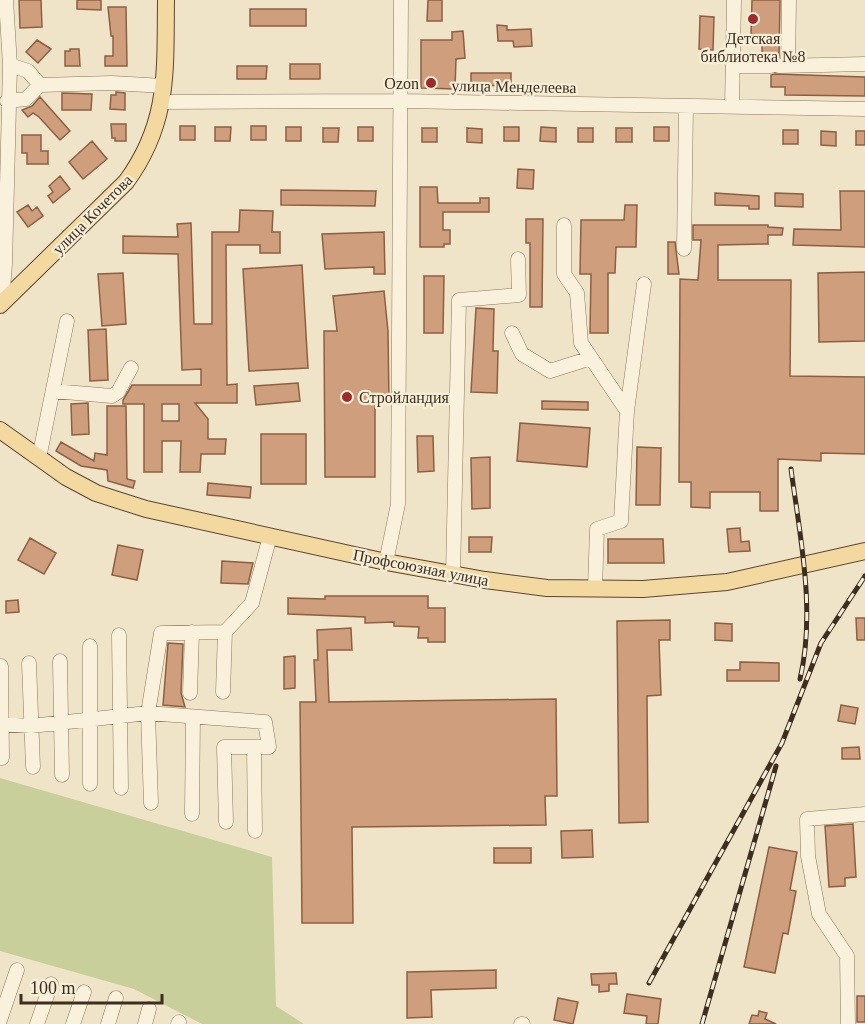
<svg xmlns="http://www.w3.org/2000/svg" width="865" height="1024" font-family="'Times New Roman',serif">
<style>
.green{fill:#c9cf9b}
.building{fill:#cf9f7d;stroke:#8d5f41;stroke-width:1.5;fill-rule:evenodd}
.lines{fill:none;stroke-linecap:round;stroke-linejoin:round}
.minor-casing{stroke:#8d765c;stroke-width:15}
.major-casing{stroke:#5b4430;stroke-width:18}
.minor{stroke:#faf1dc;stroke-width:14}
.major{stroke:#f3d9a0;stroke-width:16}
.rail-casing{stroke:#3d2e20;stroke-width:5}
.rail{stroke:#f7eed8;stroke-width:3;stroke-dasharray:9;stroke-linecap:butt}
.poi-dot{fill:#9e2a2b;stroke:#f7eed8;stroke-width:2}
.labels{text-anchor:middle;stroke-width:4.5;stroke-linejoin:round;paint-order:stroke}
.poi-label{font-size:16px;fill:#3d2e20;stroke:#f7eed8}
.street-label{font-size:16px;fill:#3d2e20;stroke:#f7eed8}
</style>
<rect width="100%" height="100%" fill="#f0e4c8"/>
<path class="green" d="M0 778 272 857 276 1006 304 1024H202L134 989 0 951Z"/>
<path class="building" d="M19 0H41L42 27 20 28Z
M77 0H101V10L77 9Z
M428 0H442V21H427Z
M752 0H780L779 57H762V35H751Z
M108 7H126L127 66H105V56H113V36H111Z
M250 9H306V26H250Z
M700 16 714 17 713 50 699 49Z
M497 25 507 26V30L531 29 532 46 514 47 513 41H498Z
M463 31 465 58 456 59 455 89 421 88V40H452V32Z
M37 40 51 49 38 63 26 52Z
M70 49H79L80 66H65V51H70Z
M290 64H320V79H290Z
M237 66H267L266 79H237Z
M471 73H511V86L471 85Z
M775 74 865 77V96L785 95V87H771V75Z
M116 92 125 93V110L110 109 111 95H116Z
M62 93 92 94 91 110H62Z
M40 97 70 131 60 140 39 117 33 113 28 117 22 110 32 106Z
M111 124H126V141H115V138H112Z
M180 126H195V140H180Z
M251 126H266V140H251Z
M215 127H231L230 141H215Z
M286 127H301V141H286Z
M358 127H373V141H358Z
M504 127H519V141H504Z
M541 127 556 128V142L540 141Z
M654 127H669V141H654Z
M323 128H339L338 142H323Z
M422 128H437V142H422Z
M467 128 482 129V143L467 142Z
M578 128H593V142H578Z
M616 128H632V142H616Z
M783 130H798V144H783Z
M821 131 836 132V146L821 145Z
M856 131H865V145H856Z
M22 135H41V151H48V164H27V153H22Z
M92 141 107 159 83 179 69 162Z
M518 169 534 170 533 189 517 188Z
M60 176 70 189 53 203 48 196 53 192 49 186Z
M420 187H437L438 203H480V198H489V212H443V230H450V244H444V247H420Z
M281 190 376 191 375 206 281 205Z
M840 191H865V247L793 245 794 229 841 230Z
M715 193 759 196V209H749V206L715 205Z
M775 193 803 194V207L775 206Z
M28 205 32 211 37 207 43 216 28 227 17 212Z
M625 205H637L636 247H616L615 273H608V333H590L591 274H580L581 220H624Z
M240 210 273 211 272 232H280V253H260V245H226L227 385 237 384V403H195L208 419V439H226L225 454H201L200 472H180L181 441H162V472H144V404H123V400L132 385H201V369L182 370 178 254 123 253V236L178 237 177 224 191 223 194 324H212V232H239ZM162 404H179V421H162Z
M526 219H543L542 307H530V243H526Z
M693 225H768V227L783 228 782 235H768V244L718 245V280H791L790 376 865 377V454L821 453V461L778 459V511H760V492H710V508L691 507V482H679L680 279 698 280 701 240H693Z
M384 232 385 274H374V267L325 269 322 234Z
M668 242H675L679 274H668Z
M302 265 308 368 249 371 243 269Z
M865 272V341L819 342 818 273Z
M123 273 126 324 102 326 98 274Z
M424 276H444L443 333H424Z
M384 291 388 331 389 402H375V477H325L324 331H337L333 296Z
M476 308 494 309 493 351H498L497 393 471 392Z
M106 329 108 380 90 381 88 330Z
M298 383 300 401 256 405 254 386Z
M542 401 588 402V410L542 409Z
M88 403 89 434 72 435 71 404Z
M107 406H126L127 479 135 481 133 488 108 481 107 470 81 466 56 451 61 442 94 461 95 453 107 455Z
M520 423 590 428 587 467 517 461Z
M261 434H306V484H261Z
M417 436H433L434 471 418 472Z
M637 447 661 448 660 505H636Z
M490 457V508L472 509 471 458Z
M208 483 251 487 250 498 207 495Z
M740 528 741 542 749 541 750 551 729 552 727 529Z
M469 537H492L491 552H469Z
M30 538 56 553 44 574 18 560Z
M608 539H663L664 563H608Z
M118 545 143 550 137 580 112 575Z
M222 561 253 563 248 584 221 583Z
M325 596H428V608H445V642H428V638H418L419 627 394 626V622L365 623V617L288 614V598L325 599Z
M18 600 19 612 6 613V601Z
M856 618H865V640H857Z
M670 620V640H659L661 695 647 696 648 822 619 823 617 621Z
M715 623 732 624V641L715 640Z
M351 628 352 650H327L329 702 556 699 557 796H545L546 825 352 827 353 923H302L300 702H316L314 660H318L317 630Z
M168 643 183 644 181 693 185 707 163 705Z
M295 656V688L284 689V657Z
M740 662 779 663V681H727V670H740Z
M841 705 858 708 855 724 838 721Z
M859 747 860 759H842V748Z
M853 824 856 877 845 878V886L829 887 825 826Z
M592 830 593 857 562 858 561 831Z
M769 847 797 852 790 890 796 891 788 934 783 933 775 973 744 967Z
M494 848H531V863H494Z
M496 970V988L431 990 432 1017 407 1018V972Z
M616 973 617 984H609V991L599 992V985H592L591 974Z
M627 994 661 999 658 1024H646L647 1016 624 1013Z
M857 996H865V1022H857Z
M558 998 578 1002 573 1024 554 1020Z
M759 1011 767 1013 765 1019 776 1024H749L752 1015 758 1016Z"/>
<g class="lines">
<defs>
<path id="minor" d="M10 65 28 71 40 85
M734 66H771
M779 66 865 64
M788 66 789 0
M7 101 26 99 40 85 112 83 164 86
M163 102 401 101 865 109
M732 107 734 0
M564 225V274L577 293 581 343 627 411
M684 249 686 106
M0 267 5 264 10 65 6 0
M2 303 5 264
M512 333 522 354 550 371 591 358
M53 391 112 396 118 392 131 368
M39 458 67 321
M386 562 398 504 401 0
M453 575 459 300 519 295 518 259
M595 588 597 529 621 521 627 411 644 284
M119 635 121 788
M90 646V784
M60 661 62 775
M29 663 33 767
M1 666 2 758
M223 692 225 632
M190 693 192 632
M0 724 31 726 148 713 161 633 225 632 252 603 270 536
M254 747 255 831
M151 803 148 713 265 722 269 747H224L226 822
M192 814 193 717
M0 1020 17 970
M37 1024 51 984
M73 1024 84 992
M108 1024 116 998
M145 1024 149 1009
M178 1024 179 1022
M521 1024H523
M848 1024 847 956 819 914 808 856 807 819 865 814"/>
<path id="major" d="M0 305 126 182C170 122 165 70 166 0
M0 430 66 477 96 493 146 509 386 562 485 580 547 588 643 589 727 582 865 551"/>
</defs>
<use href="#minor" class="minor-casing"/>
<use href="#major" class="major-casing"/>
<use href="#minor" class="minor"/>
<use href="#major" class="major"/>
<defs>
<path id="rail" d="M791 469C800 537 816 611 800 679
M649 983 782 743 821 643 865 576
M702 1024 776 766"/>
</defs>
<use href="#rail" class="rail-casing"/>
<use href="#rail" class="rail"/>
</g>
<g class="poi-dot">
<circle cx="753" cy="19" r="6"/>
<circle cx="431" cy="83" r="6"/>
<circle cx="347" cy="397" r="6"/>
</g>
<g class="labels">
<g class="poi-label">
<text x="753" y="44">Детская<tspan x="753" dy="18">библиотека №8</tspan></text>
<text x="419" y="89" text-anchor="end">Ozon</text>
<text x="359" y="403" text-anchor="start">Стройландия</text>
</g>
<g class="street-label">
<text transform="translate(514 86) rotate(1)" y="6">улица Менделеева</text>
<text transform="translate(92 214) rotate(-45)" y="6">улица Кочетова</text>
<text transform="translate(421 567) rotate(11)" y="6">Профсоюзная улица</text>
</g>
</g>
<path d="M21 994v9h141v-9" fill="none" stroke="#3d2e20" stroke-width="3"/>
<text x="30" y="994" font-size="18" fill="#3d2e20" stroke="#f7eed8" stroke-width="4.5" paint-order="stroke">100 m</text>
</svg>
